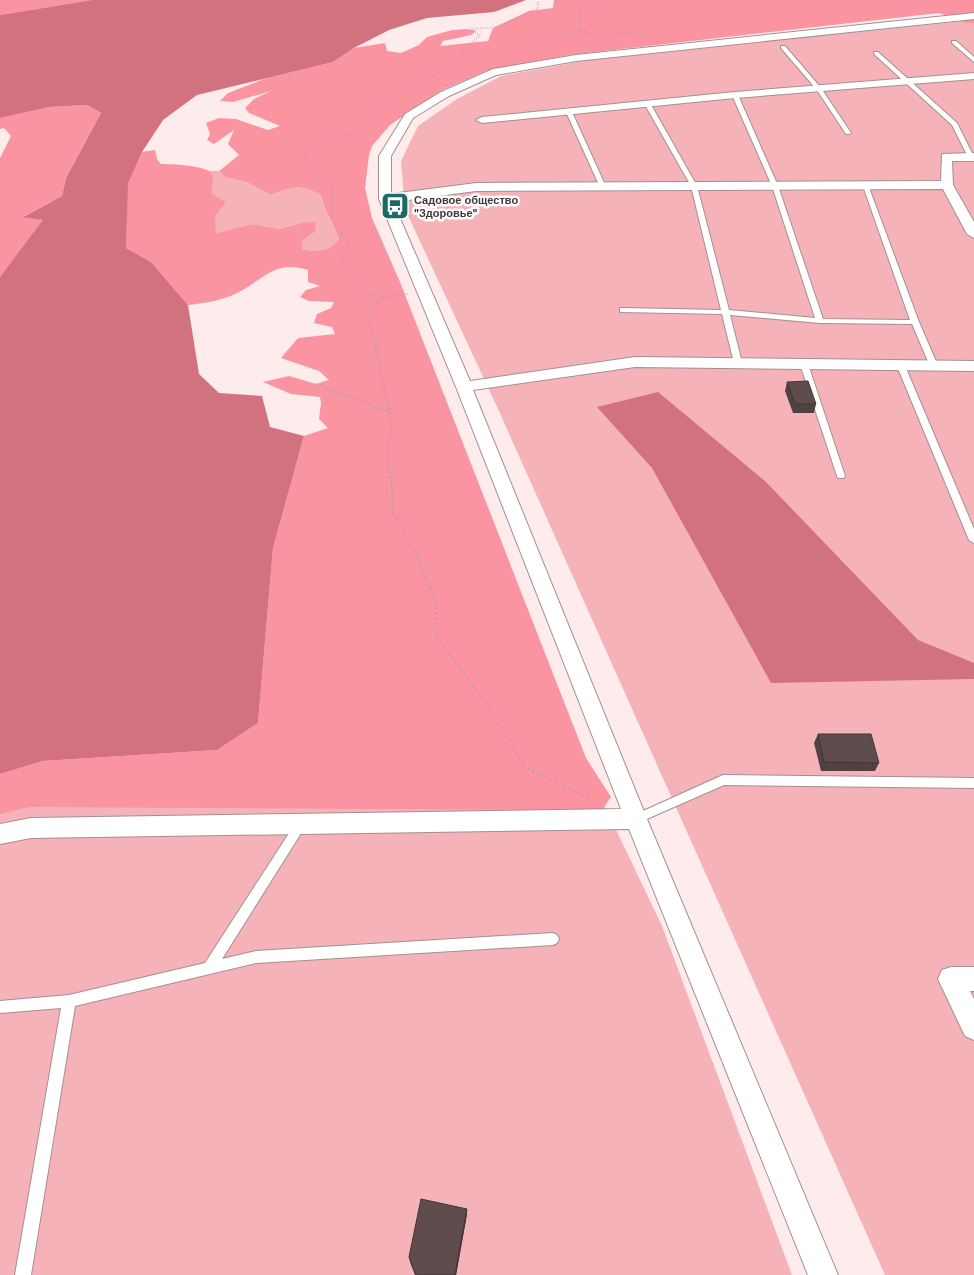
<svg xmlns="http://www.w3.org/2000/svg" width="974" height="1275" font-family="'Work Sans',sans-serif">
<style>
.green{fill:#f6b2b9}
.forest{fill:#f994a0}
.water{fill:#d3727f}
.lines{fill:none;stroke-linecap:round;stroke-linejoin:round}
.lane-casing{stroke:#a58f91;stroke-width:2}
.street-casing{stroke:#a58f91;stroke-width:2}
.path-far2{stroke:#ae9fa0;stroke-width:2;stroke-dasharray:0.5 2;stroke-linecap:butt}
.path-far1{stroke:#ae9fa0;stroke-width:2.5;stroke-dasharray:1 3;stroke-linecap:butt}
.path{stroke:#ae9fa0;stroke-width:3;stroke-dasharray:1 4;stroke-linecap:butt}
.lane{fill:#fff;fill-rule:evenodd}
.street{fill:#fff;fill-rule:evenodd}
.wall{fill:#524142}
.shaded-wall{fill:#423536}
.building{fill:#5f4c4d;stroke:#423536}
.labels{text-anchor:middle;stroke-width:5;stroke-linejoin:round;paint-order:stroke}
.far-poi-label{font-size:11px;font-weight:bold;fill:#423839;stroke:#fefefe;text-anchor:start}
</style>
<rect width="100%" height="100%" fill="#feebec"/>
<path class="green" d="M974 20V1275H885L498 409 405 209 401 161 418 126 457 99 501 76 582 61Z
M209 171H219L225 177 247 182 271 195C292 186 301 184 321 195 325 212 333 224 339 239 330 253 317 253 302 249V241L315 232V223H301L280 229 252 224 216 233 211 188 212 175Z
M600 796 662 926 792 1275H0V804Z"/>
<path class="forest" d="M0 0H92L0 15Z
M554 0H974V23H967L939 13 569 55 486 71 442 90 390 125 372 146 369 155 365 188 372 218 400 282 586 758 611 797 600 813 539 810 29 807 0 814V774L43 761 217 750 258 723 273 548 304 436 328 428 319 419 321 403 320 397 291 394 263 382 289 376 316 384 329 380 319 371 281 358 298 338 335 334 332 327 314 323 317 314 331 308 334 302 309 301 300 297 306 290 320 286 308 282V270C276 260 266 277 241 291 226 300 205 303 188 305L151 262 126 248 127 183 142 152 155 150 157 159 161 164C171 164 207 165 212 174 214 179 211 188 212 194L226 202 215 216 216 233 252 224 280 229 301 223 316 222 315 232 302 241V249C316 253 330 252 339 239 333 223 325 212 321 195 301 184 292 186 271 195L247 182 225 177 219 171 239 155 228 144 234 130 214 144 207 140 210 134 206 123 219 118 236 119 268 130 280 126 249 113 245 108 254 99 271 91 233 102 220 101 228 93 267 78 333 62 354 48 385 43 387 51 401 53 419 45 427 37 452 30 467 29 476 31 471 35 443 41 440 46 488 41 493 28 529 11 553 8Z
M87 105 101 113 66 178 62 196 24 216 44 220 0 277V158L11 136 4 128 0 129V118L50 107Z"/>
<path class="water" d="M92 0H526L494 12 427 18 389 30 354 48 333 62 197 95 163 120 142 152 128 183 126 248 151 262 188 305 199 374 219 393 262 396 270 427 304 436 273 548 258 723 217 750 43 761 0 774V277L43 220 23 217 62 196 66 178 101 113 87 105 50 107 0 118V15Z
M658 392 765 481 918 640 974 663V679L771 683 652 468 597 407Z"/>
<g class="lines">
<defs>
<path id="lane" d="M952 41H956L974 57V62L952 43Z
M781 46H785L821 88 851 133 850 134H846L817 90 781 48Z
M874 52H878L957 123 974 157 973 158 968 157 952 125 874 54Z
M735 93 738 95 778 186 823 319 910 320 863 186 868 185 919 322 938 366 937 368H931L930 366 912 324 820 323 730 315 742 363 738 365 734 363 722 314 620 312V308H623L721 310 691 186 644 103 647 101 650 103 697 186 729 310 815 318 772 186 732 95Z
M567 111 572 112 606 187 605 188 600 187 566 112Z
M801 362H804L808 364 845 476 844 478H838L837 476 800 364Z
M898 364H904L905 366 974 529V543L969 540 897 366Z
M723 775 974 778V788L724 785 640 822 636 824 632 822 630 819 632 816Z
M301 819 305 821 307 824 305 827 222 959 256 951 553 933 557 935 559 939 557 943 553 945 256 963 75 1006 31 1275H15L61 1008 0 1013V1001L69 995 205 963 297 821Z"/>
<path id="street" d="M974 13V19L576 61 496 75 449 96 413 118 391 156V194L476 183 941 181 942 154 974 153V161H952L953 185 974 222V238L967 234 943 189 476 191 393 202 470 381 635 357 974 361V371L635 367 473 390 647 819 838 1275H808L629 829 31 838 0 844V824L31 818 621 809 456 387 379 199V156L405 114 441 92 493 69 576 55Z
M974 73V79L735 98 482 123 476 120 482 117 735 92Z
M951 967H974V991H970L974 999V1040L965 1036 938 979 942 970Z"/>
</defs>
<use href="#lane" class="lane-casing"/>
<use href="#street" class="street-casing"/>
<path class="path-far2" d="M897 0 898 6 905 9
M579 31 603 35 628 32 641 38
M523 42 557 34H573L579 31V17L583 7 607 0
M408 294 385 298 362 293 341 262 348 245 332 216 333 184 313 172 304 156 329 141 366 131 377 114 408 87 453 67 460 54 480 35 471 29 497 27 538 8V0
M375 348 366 309 385 298"/>
<path class="path-far1" d="M375 346 390 411
M316 384 390 412 391 432 387 459 392 482 393 512 415 552 431 590"/>
<path class="path" d="M430 589 436 603 437 637 485 702 526 768 589 798"/>
<use href="#lane" class="lane"/>
<use href="#street" class="street"/>
</g>
<path class="wall" d="M787 382 816 404 814 413H793L785 391Z
M818 734 879 763 875 771H821L814 743Z
M467 1209V1214L456 1275H415L410 1262 409 1257Z"/>
<path class="shaded-wall" d="M467 1209V1214L456 1275H455Z"/>
<path class="building" d="M808 381 816 404H795L787 382Z
M818 734H871L879 763 824 762Z
M421 1199 467 1209 455 1275H416L409 1257Z"/>
<defs>
<symbol id="bus-square" viewBox="-11 -11 22 22"><rect x="-9" y="-9" width="18" height="18" rx="4" fill="#1c6967" stroke="#fefefe"/><path d="M-5-6H5V4H4V6H2V4H-2V6H-4V4H-5ZM-3.5-4V0h7V-4ZM-3.5 1.2v1.5H-2V1.2ZM2 1.2v1.5H3.5V1.2Z" fill="#fff"/></symbol>
</defs>
<g fill-rule="evenodd">
<use href="#bus-square" x="379" y="190" width="32" height="32"/>
</g>
<g class="labels">
<g class="far-poi-label">
<text x="414" y="204">Садовое общество<tspan x="414" dy="13">"Здоровье"</tspan></text>
</g>
</g>
</svg>
